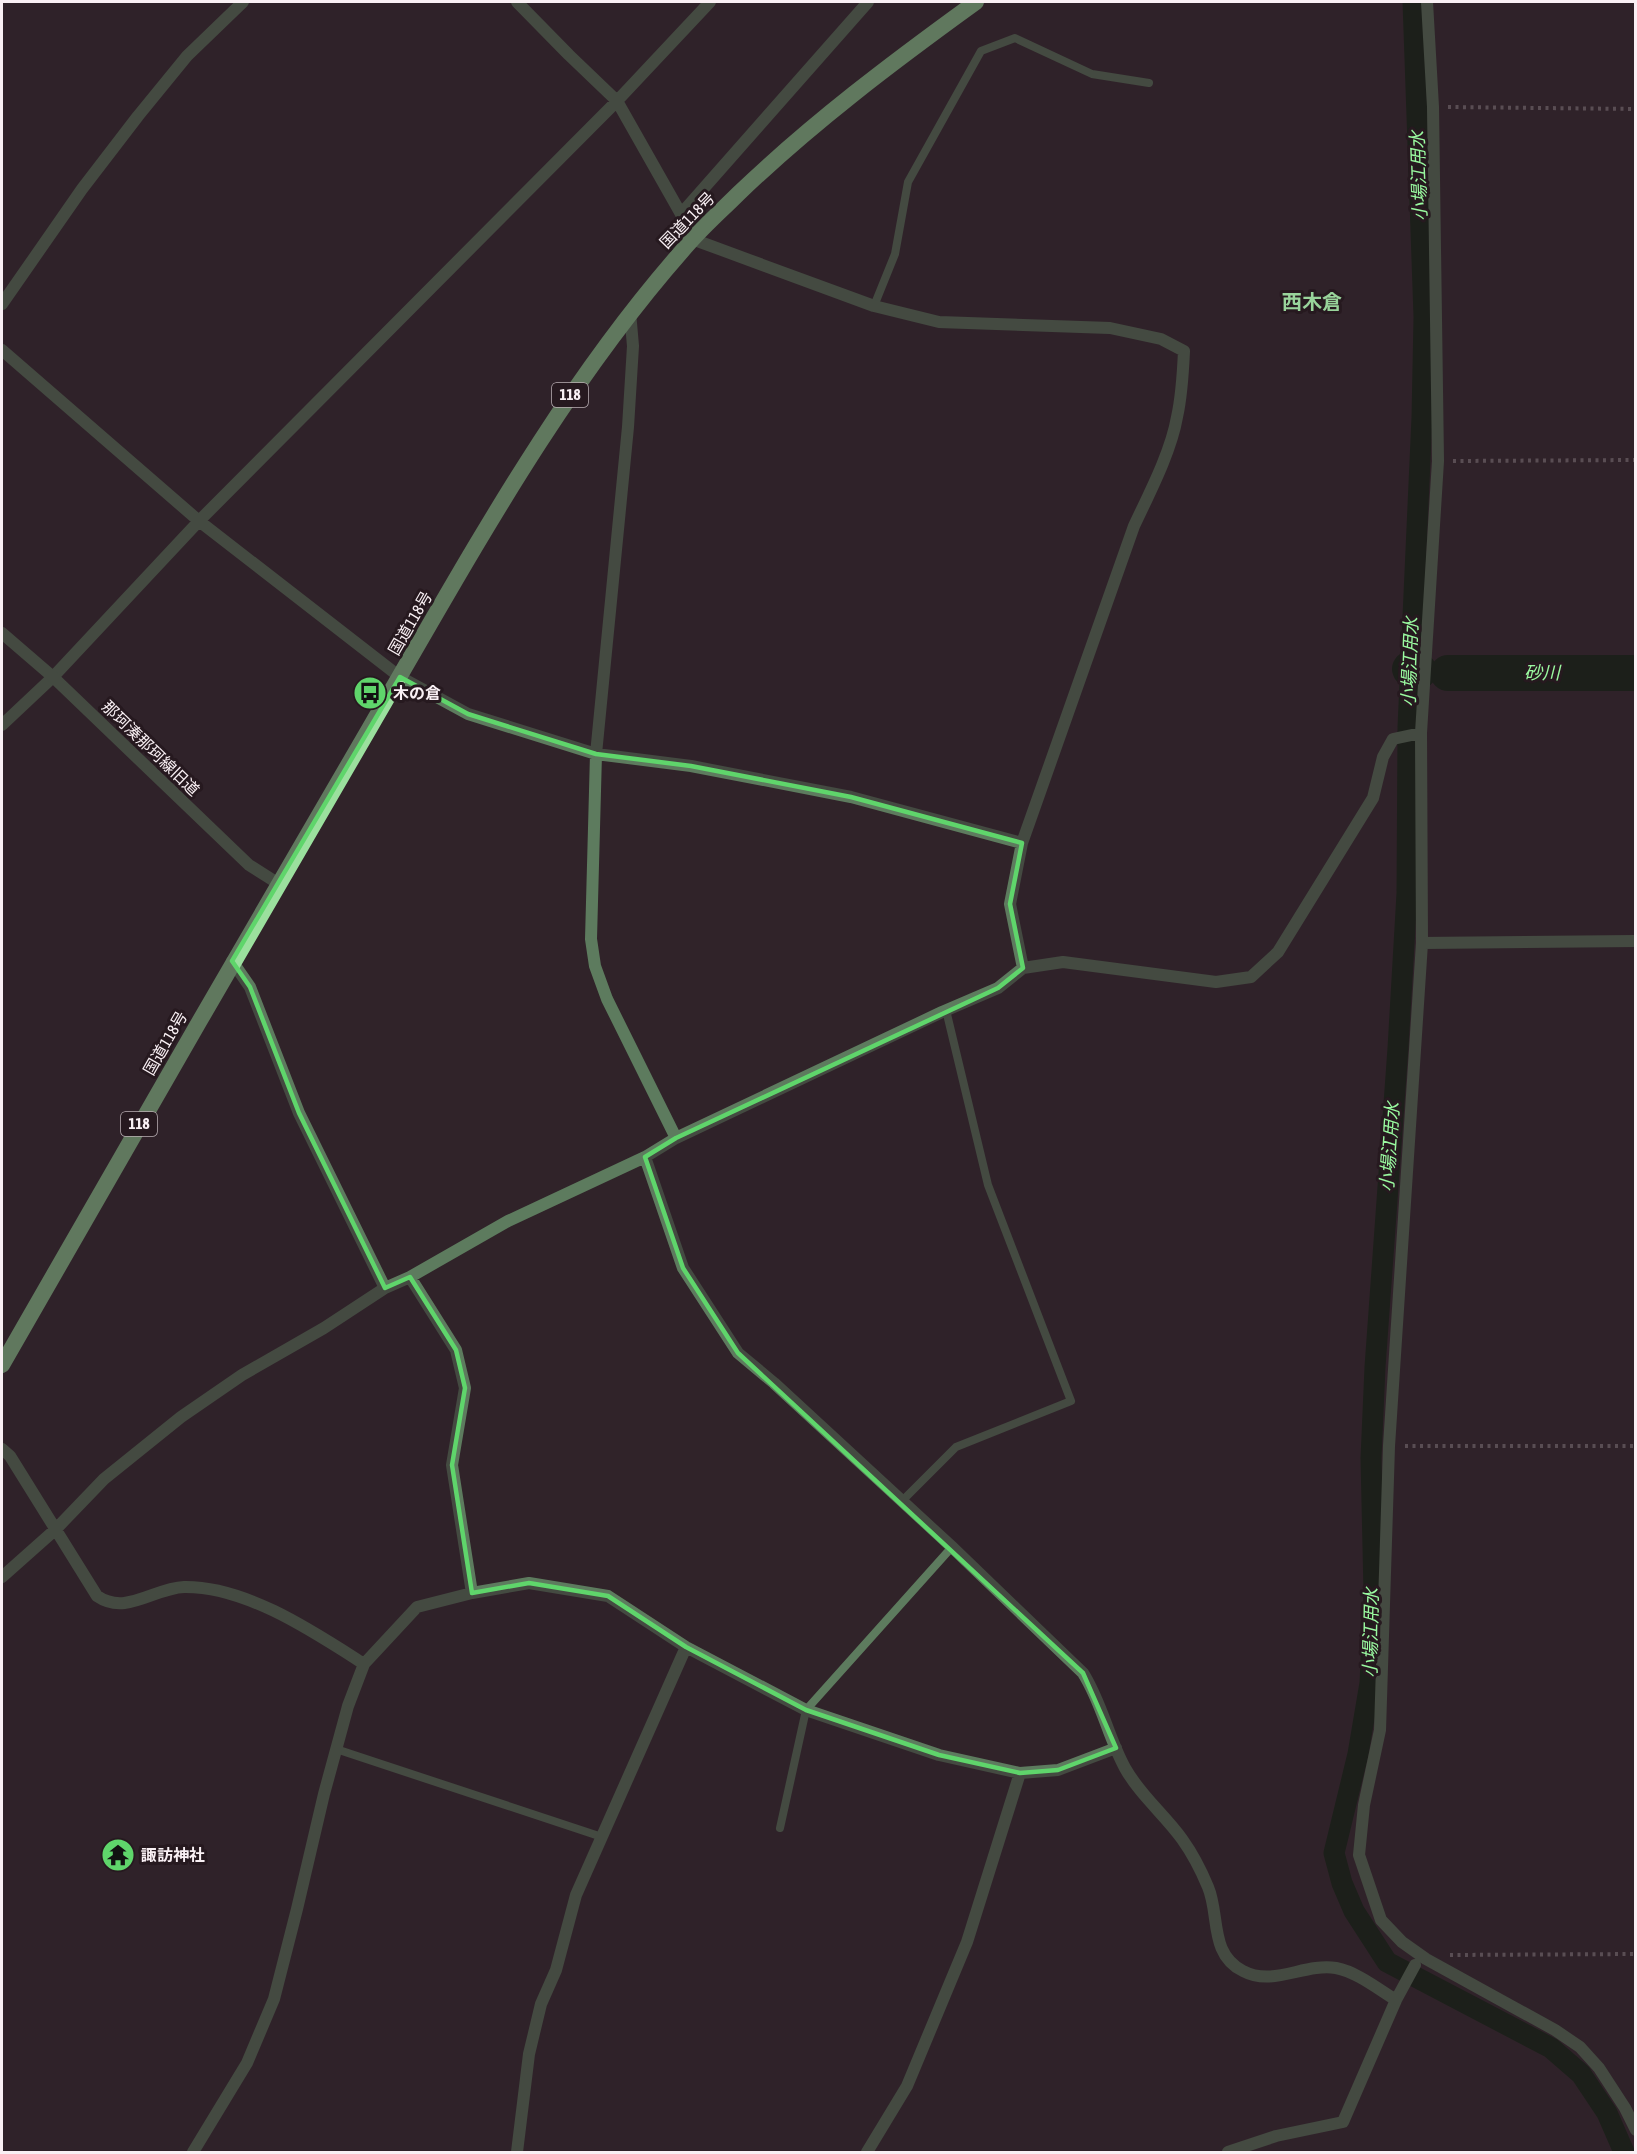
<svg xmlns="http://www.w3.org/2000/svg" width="1637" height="2154" font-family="'Asap Condensed','Noto Sans JP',sans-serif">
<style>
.water{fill:#061c08}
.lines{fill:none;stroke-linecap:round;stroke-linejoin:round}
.canal{stroke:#061c08;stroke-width:21}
.river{stroke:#061c08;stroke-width:36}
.path{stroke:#8c8186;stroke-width:4;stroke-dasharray:3 4.5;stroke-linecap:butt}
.service{stroke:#5d7b5e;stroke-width:8}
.minor{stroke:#5d7b5e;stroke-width:12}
.tertiary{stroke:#5d7b5e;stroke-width:12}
.trunk{stroke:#9be09e;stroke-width:16}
.marked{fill:none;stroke:#5fd56b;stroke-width:4.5;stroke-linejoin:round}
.labels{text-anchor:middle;stroke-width:6;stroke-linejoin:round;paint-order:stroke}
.shield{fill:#26191f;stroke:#bab0b4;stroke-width:1.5}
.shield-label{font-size:15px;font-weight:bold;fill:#f9f0f4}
.street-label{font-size:16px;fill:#f9f0f4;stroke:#26191f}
.poi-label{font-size:16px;font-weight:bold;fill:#f9f0f4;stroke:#26191f;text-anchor:start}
.water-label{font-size:18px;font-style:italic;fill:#9afaa0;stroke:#26191f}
.quarter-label{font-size:20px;font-weight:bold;fill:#99d49b;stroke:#26191f}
</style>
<rect width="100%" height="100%" fill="#302329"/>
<path class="water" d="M1406 2H1420L1423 83 1409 84Z"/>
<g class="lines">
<path class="canal" d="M1413 2 1424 317 1422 417 1408 727 1407 893 1398 1048 1375 1367 1371 1458 1374 1593 1370 1683 1358 1754 1334 1853 1342 1883 1354 1911 1387 1962 1551 2048 1581 2074 1607 2113 1624 2152"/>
<path class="river" d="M1410 669 1419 671
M1448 673H1636"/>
<path class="path" d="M1448 107 1636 109
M1453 461 1636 460
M1405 1446H1636
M1450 1955 1636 1954"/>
<path class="service" d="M874 306 895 254 908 182 981 51 1015 38 1092 74 1149 83
M902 1501 956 1447 1071 1401 988 1185 946 1010
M336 1749 602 1837
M780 1828 806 1710 952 1547"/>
<path class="minor" d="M517 2 569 55 617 101 681 214 692 239 874 306 939 322 1110 328 1161 339 1184 351C1183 373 1182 395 1177 417 1171 452 1149 494 1134 526L1022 843 1010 904 1023 968
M1427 2 1433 107 1438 461 1421 733 1422 943 1389 1446 1380 1730 1364 1805 1359 1855 1381 1920 1402 1942 1426 1959 1555 2030 1580 2047 1599 2068 1625 2108 1636 2130
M681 214 868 2
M2 304 82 189 138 116 187 56 243 2
M630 312 633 346 628 427 596 754 591 939 595 966 607 999 676 1138
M2 350 199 521 400 677 468 714 596 754 691 766 851 797 1022 843
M2 725 53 677 199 521 617 101 710 2
M1422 943 1636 941
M232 961 250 987 299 1113 385 1288
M645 1157 683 1268 738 1353 774 1383 952 1547 1083 1673C1102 1703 1108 1737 1125 1768 1140 1795 1164 1814 1182 1839 1192 1853 1201 1870 1208 1887 1220 1915 1209 1954 1243 1971 1273 1987 1304 1963 1336 1968 1357 1972 1378 1989 1396 2000
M410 1277 456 1350 465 1388 452 1465 472 1593
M2 1449 10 1456 97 1596C126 1616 154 1588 184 1587 246 1586 314 1632 364 1664
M2 1577 56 1529 104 1479 181 1417 242 1375 324 1328 385 1288 410 1277 508 1221 645 1157 676 1138 942 1012 998 988 1023 968 1063 962 1216 982 1251 977 1278 952 1373 798 1383 757 1393 739 1421 733
M193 2152 247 2063 274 1999 297 1909 324 1794 348 1706 364 1664 417 1607 472 1593 529 1583 608 1596 686 1647 806 1710 939 1755 1020 1773 1058 1770 1116 1748
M517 2152 529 2054 541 2004 556 1970 576 1895 686 1647
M867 2152 907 2086 967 1942 1020 1773
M1228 2152 1276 2136 1343 2122 1396 2000 1415 1965"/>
<path class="tertiary" d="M2 633 53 677 249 865 279 884"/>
<path class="trunk" d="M2 1365C124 1151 248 937 372 724 469 558 561 386 690 242 705 225 722 210 738 194 812 123 893 62 976 2"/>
</g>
<path d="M0 0H1637V2154H0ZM400 677 468 714 596 754 691 766 851 797 1022 843 1010 904 1023 968 998 988 676 1138 645 1157 683 1268 738 1353 1083 1673 1116 1748 1058 1770 1020 1773 939 1755 806 1710 686 1647 608 1596 529 1583 472 1593 452 1465 465 1388 456 1350 410 1277 385 1288 299 1113 250 987 232 961Z" fill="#302329" fill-opacity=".55" fill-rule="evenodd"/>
<path class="marked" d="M400 677 468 714 596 754 691 766 851 797 1022 843 1010 904 1023 968 998 988 676 1138 645 1157 683 1268 738 1353 1083 1673 1116 1748 1058 1770 1020 1773 939 1755 806 1710 686 1647 608 1596 529 1583 472 1593 452 1465 465 1388 456 1350 410 1277 385 1288 299 1113 250 987 232 961Z"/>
<defs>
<symbol id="bus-disc" viewBox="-11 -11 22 22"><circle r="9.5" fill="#5fd56b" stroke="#26191f"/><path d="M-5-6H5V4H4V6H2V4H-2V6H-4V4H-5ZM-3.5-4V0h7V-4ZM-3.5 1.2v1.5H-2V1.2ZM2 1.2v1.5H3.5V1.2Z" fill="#111"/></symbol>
<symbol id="temple-disc" viewBox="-11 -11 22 22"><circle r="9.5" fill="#5fd56b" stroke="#26191f"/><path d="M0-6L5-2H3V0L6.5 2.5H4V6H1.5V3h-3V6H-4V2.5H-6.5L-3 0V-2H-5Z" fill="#111"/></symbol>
</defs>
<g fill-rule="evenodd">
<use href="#bus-disc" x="351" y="674" width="38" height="38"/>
<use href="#temple-disc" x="99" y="1836" width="38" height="38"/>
</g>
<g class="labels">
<g class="shield">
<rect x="552" y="383" width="36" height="24" rx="4.5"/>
<rect x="121" y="1112" width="36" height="24" rx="4.5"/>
</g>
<g class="shield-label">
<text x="570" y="400">118</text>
<text x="139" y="1129">118</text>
</g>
<g class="street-label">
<text transform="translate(687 220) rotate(-46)" y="6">国道118号</text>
<text transform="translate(410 623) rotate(-60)" y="6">国道118号</text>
<text transform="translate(151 748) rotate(44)" y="6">那珂湊那珂線旧道</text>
<text transform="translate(165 1043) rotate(-60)" y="6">国道118号</text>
</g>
<g class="poi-label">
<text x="393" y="699">木の倉</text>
<text x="141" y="1861">諏訪神社</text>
</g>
<g class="water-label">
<text transform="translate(1419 176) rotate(-92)" y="6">小場江用水</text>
<text transform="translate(1410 662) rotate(-88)" y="6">小場江用水</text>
<text x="1542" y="679">砂川</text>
<text transform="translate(1390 1147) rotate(-86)" y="6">小場江用水</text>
<text transform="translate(1371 1633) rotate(-89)" y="6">小場江用水</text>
</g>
<g class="quarter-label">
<text x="1312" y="309">西木倉</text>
</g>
</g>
<rect width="1637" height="2154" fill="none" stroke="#f9f0f4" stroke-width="6"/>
</svg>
